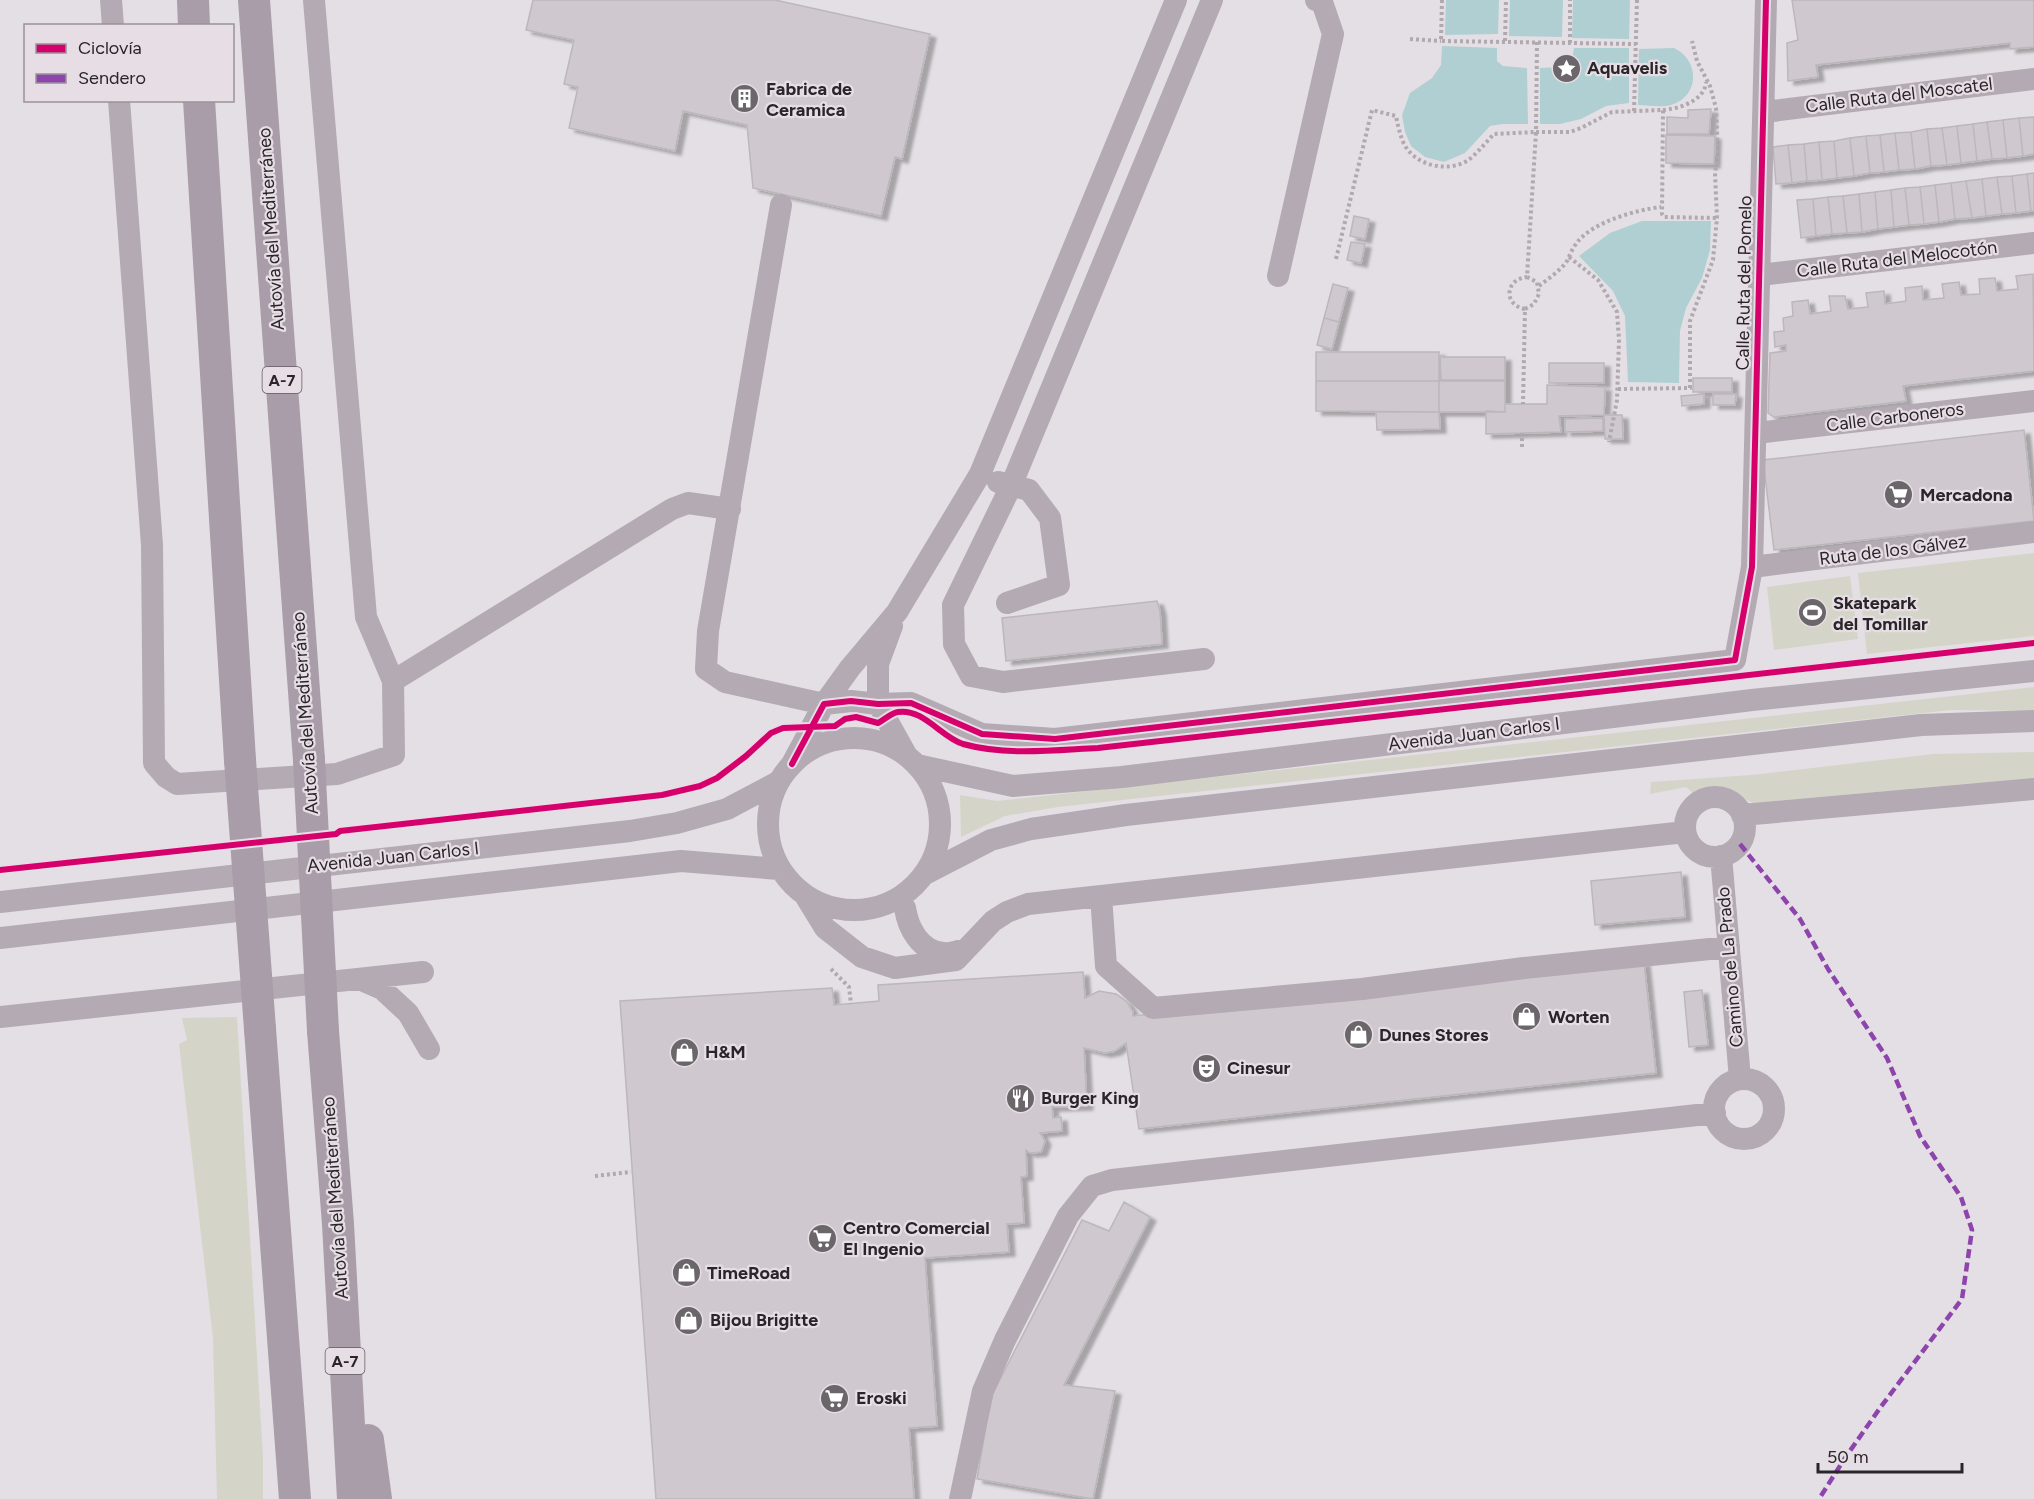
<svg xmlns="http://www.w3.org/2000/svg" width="2034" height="1499" font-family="Figtree,sans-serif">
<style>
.green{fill:#d4d5c8}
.water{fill:#b0cfd2}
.building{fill:#d0c8cf;stroke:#bbb7bb;stroke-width:1.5;filter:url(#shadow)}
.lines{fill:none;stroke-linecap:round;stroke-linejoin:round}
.path{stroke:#b0a9af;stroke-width:4;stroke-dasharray:3 3;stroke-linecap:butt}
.minor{stroke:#b3aab3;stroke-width:22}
.highway{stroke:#a89da8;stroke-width:32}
.highway-bridge{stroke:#a89da8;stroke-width:32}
.quiet{stroke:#8e44ad;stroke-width:4.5;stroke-dasharray:9 4.5;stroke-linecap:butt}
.cycleway-casing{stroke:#e6dde5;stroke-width:10}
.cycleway{stroke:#d6006c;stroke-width:6}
.labels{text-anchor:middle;stroke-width:4.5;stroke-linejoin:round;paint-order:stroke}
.shield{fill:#e6dde5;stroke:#625c61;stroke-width:1.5}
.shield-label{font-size:16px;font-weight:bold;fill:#292528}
.poi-label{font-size:18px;font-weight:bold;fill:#292528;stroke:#e6dde5;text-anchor:start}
.street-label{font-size:18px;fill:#292528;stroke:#e6dde5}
</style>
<defs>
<filter id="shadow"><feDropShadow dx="6" dy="4" stdDeviation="1.5" flood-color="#0004"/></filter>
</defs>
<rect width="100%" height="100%" fill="#e4dfe4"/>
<path class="green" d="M2034 553V636L1867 654 1858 573Z
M1850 576 1858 639 1774 650 1767 587Z
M2034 687V711L1951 710 1058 807 1005 816 961 837 960 795 997 801Z
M2034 752V778L1753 803 1721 789 1695 795 1686 787 1650 794 1651 782 1751 775 1933 754Z
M237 1017 263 1458V1499H217L213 1338 179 1044 187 1040 182 1018Z"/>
<path class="water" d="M1446 0H1499L1498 34 1445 35Z
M1510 0H1563L1562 37 1509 36Z
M1573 0H1630L1629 39 1572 38Z
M1442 46 1497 48V61L1503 66 1527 68 1528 124H1503L1490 126 1465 153 1444 162 1425 157 1411 146 1405 132 1402 115 1410 93 1432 78 1441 65Z
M1574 48H1629V103L1606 106 1581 119 1560 124H1540V68L1563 67 1572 59Z
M1674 48C1700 60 1700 96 1671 105 1661 108 1648 105 1638 105L1639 49Z
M1642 221H1711L1710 250 1702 278 1686 308 1680 331 1679 383 1628 382 1625 316 1613 291 1579 256 1610 233Z"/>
<path class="building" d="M533 0H775L930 34 902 159 895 157 881 216 753 188 747 125 683 111 675 151 569 128 578 87 564 84 574 40 526 30Z
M1792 0H2034V47L2010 49V43L1816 65 1818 77 1788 81 1787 43 1798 40Z
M1711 109 1709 134H1667V117L1688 118V110Z
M2034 117V154L2023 156 2019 118Z
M2019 118 2023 156 2007 158 2003 120Z
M2003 120 2007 158 1992 159 1987 122Z
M1987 122 1992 159 1977 161 1973 124Z
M1973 124 1977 161 1961 163 1957 126Z
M1957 126 1961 163 1947 165 1942 128Z
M1942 128 1947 165 1931 166 1927 129Z
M1927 129 1931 166 1915 169 1911 132Z
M1911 132 1915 169 1899 170 1895 133Z
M1895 133 1899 170 1884 172 1880 135Z
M1666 135 1715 136 1714 164 1666 163Z
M1880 135 1884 172 1870 173 1866 136Z
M1866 136 1870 173 1854 176 1850 138Z
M1850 138 1854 176 1837 178 1834 141Z
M1834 141 1837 178 1822 180 1819 142Z
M1819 142 1822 180 1807 181 1804 144Z
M1804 144 1807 181 1792 183 1788 145Z
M1788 145 1792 183 1776 184 1773 147Z
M2034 173V211H2031L2027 174Z
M2027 174 2031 211 2016 213 2012 176Z
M2012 176 2016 213 2002 214 1997 177Z
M1997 177 2002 214 1986 216 1982 179Z
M1982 179 1986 216 1972 218 1966 181Z
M1966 181 1972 218 1955 219 1951 183Z
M1951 183 1955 219 1939 222 1935 185Z
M1935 185 1939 222 1924 224 1920 187Z
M1920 187 1924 224 1909 225 1905 188Z
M1905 188 1909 225 1894 227 1891 190Z
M1891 190 1894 227 1878 229 1875 192Z
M1875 192 1878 229 1862 232 1859 194Z
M1859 194 1862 232 1847 233 1843 196Z
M1843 196 1847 233 1832 234 1828 197Z
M1828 197 1832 234 1816 236 1813 199Z
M1813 199 1816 236 1801 238 1797 200Z
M1354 216 1369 219 1365 239 1350 236Z
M1351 242 1365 244 1361 263 1347 260Z
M2033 274 2034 371 1903 386 1906 401 1774 417 1768 413 1770 353 1786 351V345L1775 347 1774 332 1784 331 1783 318 1793 316 1792 302 1808 300 1810 314 1831 311 1829 296H1845L1848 309 1868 307 1866 293 1884 291 1885 304 1906 301 1905 288 1922 286 1923 300 1944 298 1942 284 1959 282 1961 295 1980 294 1979 279 1995 278 1997 291 2018 289 2016 276Z
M1333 284 1348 288 1339 322 1324 318Z
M1324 318 1339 322 1332 349 1317 345Z
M1316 352H1439V381H1316Z
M1440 357H1505V380H1441Z
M1549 363H1604V383H1549Z
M1693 378H1732V392H1693Z
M1316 381H1439V412L1316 411Z
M1439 381H1505V412H1439Z
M1547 385 1605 387 1604 415 1559 416 1561 432 1486 434V411L1505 412V404H1547Z
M1704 394V404L1682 406 1681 396Z
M1713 394H1736L1735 405H1713Z
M1376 412H1439L1440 429 1377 430Z
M1604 415H1622L1623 439H1605Z
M1603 418V431L1565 432V419Z
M2024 430 2034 521 1774 550 1763 460Z
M1157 601 1160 611 1162 644 1006 661 1002 618Z
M1681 872 1685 917 1595 925 1591 881Z
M1644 962 1656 1073 1139 1129 1126 1043 1115 1051 1105 1053 1084 1048 1087 1106 1052 1107 1053 1118 1061 1117 1062 1131 1040 1133 1045 1141 1041 1152 1030 1153 1026 1150 1027 1176 1021 1177 1024 1223 1007 1224 1009 1252 925 1258 937 1426 909 1428 914 1499H656L620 1001 832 988 834 1005 879 1001 878 985 1083 972 1085 998 1099 991 1116 994 1127 1002 1133 1012V1016Z
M1702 990 1708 1045 1689 1047 1684 992Z
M1124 1202 1150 1217 1064 1385 1115 1391 1093 1499 977 1479 991 1397 1082 1220 1109 1231Z"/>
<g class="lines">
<path class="path" d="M1442 0 1441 41 1636 44
M1410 39 1441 41
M1505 41 1506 0
M1537 42 1536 132H1570L1581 128 1612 112 1663 110 1662 214 1664 217 1717 218
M1570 43V0
M1663 110C1678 109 1705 101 1706 82
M1634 111 1637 0
M1569 257 1598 280 1617 312 1619 340 1617 400 1609 442
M1336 259 1372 110 1396 116C1398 126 1400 135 1404 144 1415 165 1446 173 1467 161 1477 154 1485 143 1494 134L1536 132 1527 277C1505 279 1503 305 1525 309L1523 404
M1539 286C1549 278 1560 271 1567 261 1570 255 1572 249 1576 244 1591 222 1636 210 1661 207
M1525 309 1534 304 1539 294 1537 282 1527 277
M1618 389 1690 388V321L1713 260 1717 218 1715 173 1718 152 1716 108 1710 86 1697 61 1692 41
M1522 447V433
M831 969 849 987 851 1004
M595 1176 631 1172"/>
<path class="minor" d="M111 0 113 26
M314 0 366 617 393 681
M119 100 152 545 154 763 166 777 177 784 337 774 394 755 393 681 672 509 688 503 730 509
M1764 112 2034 79
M781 205 708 631 706 669 725 682 824 704 850 668 897 612 980 474 1176 0
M1760 275 2034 243
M1278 276 1333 34 1322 2 1316 0
M1756 433 2034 401
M998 482 1029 490 1050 518 1059 585 1007 603
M1752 567 2034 532
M892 626 878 664V704L907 756
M1204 659 1003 682 971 676 954 644 953 605 1011 486 1212 0
M768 824a86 86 0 1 1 172 0a86 86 0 1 1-172 0Z
M792 764 824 704 851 701 878 704 911 703 982 734 1055 739 1735 660 1752 567 1766 0
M917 765 1013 786 1122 777 1752 700 2034 671
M1685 827a30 30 0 1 1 60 0a30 30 0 1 1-60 0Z
M1742 815 2034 789
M1721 856 1740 1079
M925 874 991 840 1031 829 1126 815 1921 725 2034 721
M1101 896 1106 966 1153 1008 1362 989 1524 968 1729 947
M806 897 825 928 862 957 895 968 956 960 993 921 1007 912 1028 904 1685 832
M0 902 630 831 677 823 727 809 778 782
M905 908C908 928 920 951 943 953 947 954 954 952 958 951
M0 938 681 861 779 869
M359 979 382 989 408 1013 429 1049
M0 1017 423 972
M1714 1109a30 30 0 1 1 60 0a30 30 0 1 1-60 0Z
M960 1499 983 1391 1005 1340 1068 1216 1092 1186 1112 1180 1715 1113"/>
<path class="highway" d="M193 0 194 26
M254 0 309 760
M199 100 240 760
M260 1029 295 1499
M323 1031 338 1224 353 1499
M368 1440 376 1499"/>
<path class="highway-bridge" d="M240 760 260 1029
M309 760 323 1031"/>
<path class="quiet" d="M1740 844 1800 919 1828 969 1887 1058 1920 1136 1961 1197 1972 1230 1962 1299 1880 1408 1845 1458 1819 1499"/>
<defs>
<path id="cycleway" d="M792 764 824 704 851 701 878 704 911 703 982 734 1055 739 1735 660 1752 567 1766 0
M0 870 336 834 340 831 662 795 700 786 717 778 746 756 771 733 783 728 835 726 845 719 856 717 878 723C884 720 891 713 898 712 923 708 941 737 963 744 1006 756 1055 750 1098 748L2034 643"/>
</defs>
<use href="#cycleway" class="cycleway-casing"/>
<use href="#cycleway" class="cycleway"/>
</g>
<defs>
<symbol id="sight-disc" viewBox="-11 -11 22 22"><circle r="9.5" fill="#6a666a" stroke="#e6dde5"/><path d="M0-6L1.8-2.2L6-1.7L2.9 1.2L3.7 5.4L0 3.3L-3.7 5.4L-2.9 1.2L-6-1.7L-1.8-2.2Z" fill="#fff"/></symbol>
<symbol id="building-disc" viewBox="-11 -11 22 22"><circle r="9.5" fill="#6a666a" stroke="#e6dde5"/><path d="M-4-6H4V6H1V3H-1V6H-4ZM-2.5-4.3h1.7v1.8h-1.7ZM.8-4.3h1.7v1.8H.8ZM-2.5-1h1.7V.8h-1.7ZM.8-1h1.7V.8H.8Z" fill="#fff"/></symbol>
<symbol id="supermarket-disc" viewBox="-11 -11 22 22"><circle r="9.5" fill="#6a666a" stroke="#e6dde5"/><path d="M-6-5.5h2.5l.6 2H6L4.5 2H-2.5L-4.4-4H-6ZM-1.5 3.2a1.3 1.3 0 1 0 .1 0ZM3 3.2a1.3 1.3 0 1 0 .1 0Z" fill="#fff"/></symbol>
<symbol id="stadium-disc" viewBox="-11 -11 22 22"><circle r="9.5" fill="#6a666a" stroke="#e6dde5"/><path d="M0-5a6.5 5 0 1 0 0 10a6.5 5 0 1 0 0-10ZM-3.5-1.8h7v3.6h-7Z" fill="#fff"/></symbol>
<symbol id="shop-disc" viewBox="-11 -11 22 22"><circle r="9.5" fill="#6a666a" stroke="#e6dde5"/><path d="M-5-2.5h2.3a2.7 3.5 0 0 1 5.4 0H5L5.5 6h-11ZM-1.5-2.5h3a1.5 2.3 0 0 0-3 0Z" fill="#fff"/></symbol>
<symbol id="theatre-disc" viewBox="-11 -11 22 22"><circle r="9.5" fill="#6a666a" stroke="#e6dde5"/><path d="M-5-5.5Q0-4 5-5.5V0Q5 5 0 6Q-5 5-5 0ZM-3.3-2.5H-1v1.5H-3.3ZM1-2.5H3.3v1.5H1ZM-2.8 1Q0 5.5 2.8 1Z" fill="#fff"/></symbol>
<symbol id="restaurant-disc" viewBox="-11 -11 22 22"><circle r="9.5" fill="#6a666a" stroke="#e6dde5"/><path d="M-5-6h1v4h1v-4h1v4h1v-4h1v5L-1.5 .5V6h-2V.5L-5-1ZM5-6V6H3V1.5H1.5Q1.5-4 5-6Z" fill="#fff"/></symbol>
</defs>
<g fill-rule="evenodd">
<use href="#sight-disc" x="1550" y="52" width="33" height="33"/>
<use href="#building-disc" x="728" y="82" width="33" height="33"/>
<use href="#supermarket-disc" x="1882" y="478" width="33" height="33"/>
<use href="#stadium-disc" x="1796" y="596" width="33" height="33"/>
<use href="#shop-disc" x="1510" y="1000" width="33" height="33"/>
<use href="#shop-disc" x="1342" y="1018" width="33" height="33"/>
<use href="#shop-disc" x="668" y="1036" width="33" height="33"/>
<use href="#theatre-disc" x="1190" y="1052" width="33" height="33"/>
<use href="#restaurant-disc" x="1004" y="1082" width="33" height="33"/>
<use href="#supermarket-disc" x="806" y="1222" width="33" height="33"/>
<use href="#shop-disc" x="670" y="1256" width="33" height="33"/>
<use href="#shop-disc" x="672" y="1304" width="33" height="33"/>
<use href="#supermarket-disc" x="818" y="1382" width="33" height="33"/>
</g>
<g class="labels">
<g class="shield">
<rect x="262.5" y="367" width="39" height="26" rx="4.5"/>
<rect x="325.5" y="1348" width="39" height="26" rx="4.5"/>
</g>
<g class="shield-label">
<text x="282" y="386">A-7</text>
<text x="345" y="1367">A-7</text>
</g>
<g class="poi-label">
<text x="1587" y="74">Aquavelis</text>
<text x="766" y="95">Fabrica de<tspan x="766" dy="21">Ceramica</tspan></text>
<text x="1920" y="501">Mercadona</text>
<text x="1833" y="609">Skatepark<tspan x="1833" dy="21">del Tomillar</tspan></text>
<text x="1548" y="1023">Worten</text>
<text x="1379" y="1041">Dunes Stores</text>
<text x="705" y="1058">H&amp;M</text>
<text x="1227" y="1074">Cinesur</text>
<text x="1041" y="1104">Burger King</text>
<text x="843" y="1234">Centro Comercial<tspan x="843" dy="21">El Ingenio</tspan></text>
<text x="707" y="1279">TimeRoad</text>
<text x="710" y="1326">Bijou Brigitte</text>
<text x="856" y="1404">Eroski</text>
</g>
<g class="street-label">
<text transform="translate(1899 95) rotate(-7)" y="6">Calle Ruta del Moscatel</text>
<text transform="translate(271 229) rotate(-94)" y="6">Autovía del Mediterráneo</text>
<text transform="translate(1897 259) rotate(-7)" y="6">Calle Ruta del Melocotón</text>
<text transform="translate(1744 283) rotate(-89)" y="6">Calle Ruta del Pomelo</text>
<text transform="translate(1895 417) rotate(-7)" y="6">Calle Carboneros</text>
<text transform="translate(1893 550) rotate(-7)" y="6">Ruta de los Gálvez</text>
<text transform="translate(305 713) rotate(-94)" y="6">Autovía del Mediterráneo</text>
<text transform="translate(1474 734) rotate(-7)" y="6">Avenida Juan Carlos I</text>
<text transform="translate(393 857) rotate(-6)" y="6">Avenida Juan Carlos I</text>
<text transform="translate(1730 967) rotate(-95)" y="6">Camino de La Prado</text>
<text transform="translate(335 1198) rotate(-94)" y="6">Autovía del Mediterráneo</text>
</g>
</g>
<rect x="24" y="24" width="210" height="78" fill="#e6dde5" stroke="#9a9399" stroke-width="1.5"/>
<rect x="36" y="44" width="30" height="9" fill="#d6006c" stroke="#9a9399" stroke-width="1.5"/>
<text x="78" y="54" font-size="18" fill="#292528">Ciclovía</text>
<rect x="36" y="74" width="30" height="9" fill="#8e44ad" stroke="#9a9399" stroke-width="1.5"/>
<text x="78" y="84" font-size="18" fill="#292528">Sendero</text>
<path d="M1818 1463v9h144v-9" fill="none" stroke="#292528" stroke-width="3"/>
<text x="1827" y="1463" font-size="18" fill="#292528" stroke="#e6dde5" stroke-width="4.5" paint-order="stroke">50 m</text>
</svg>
